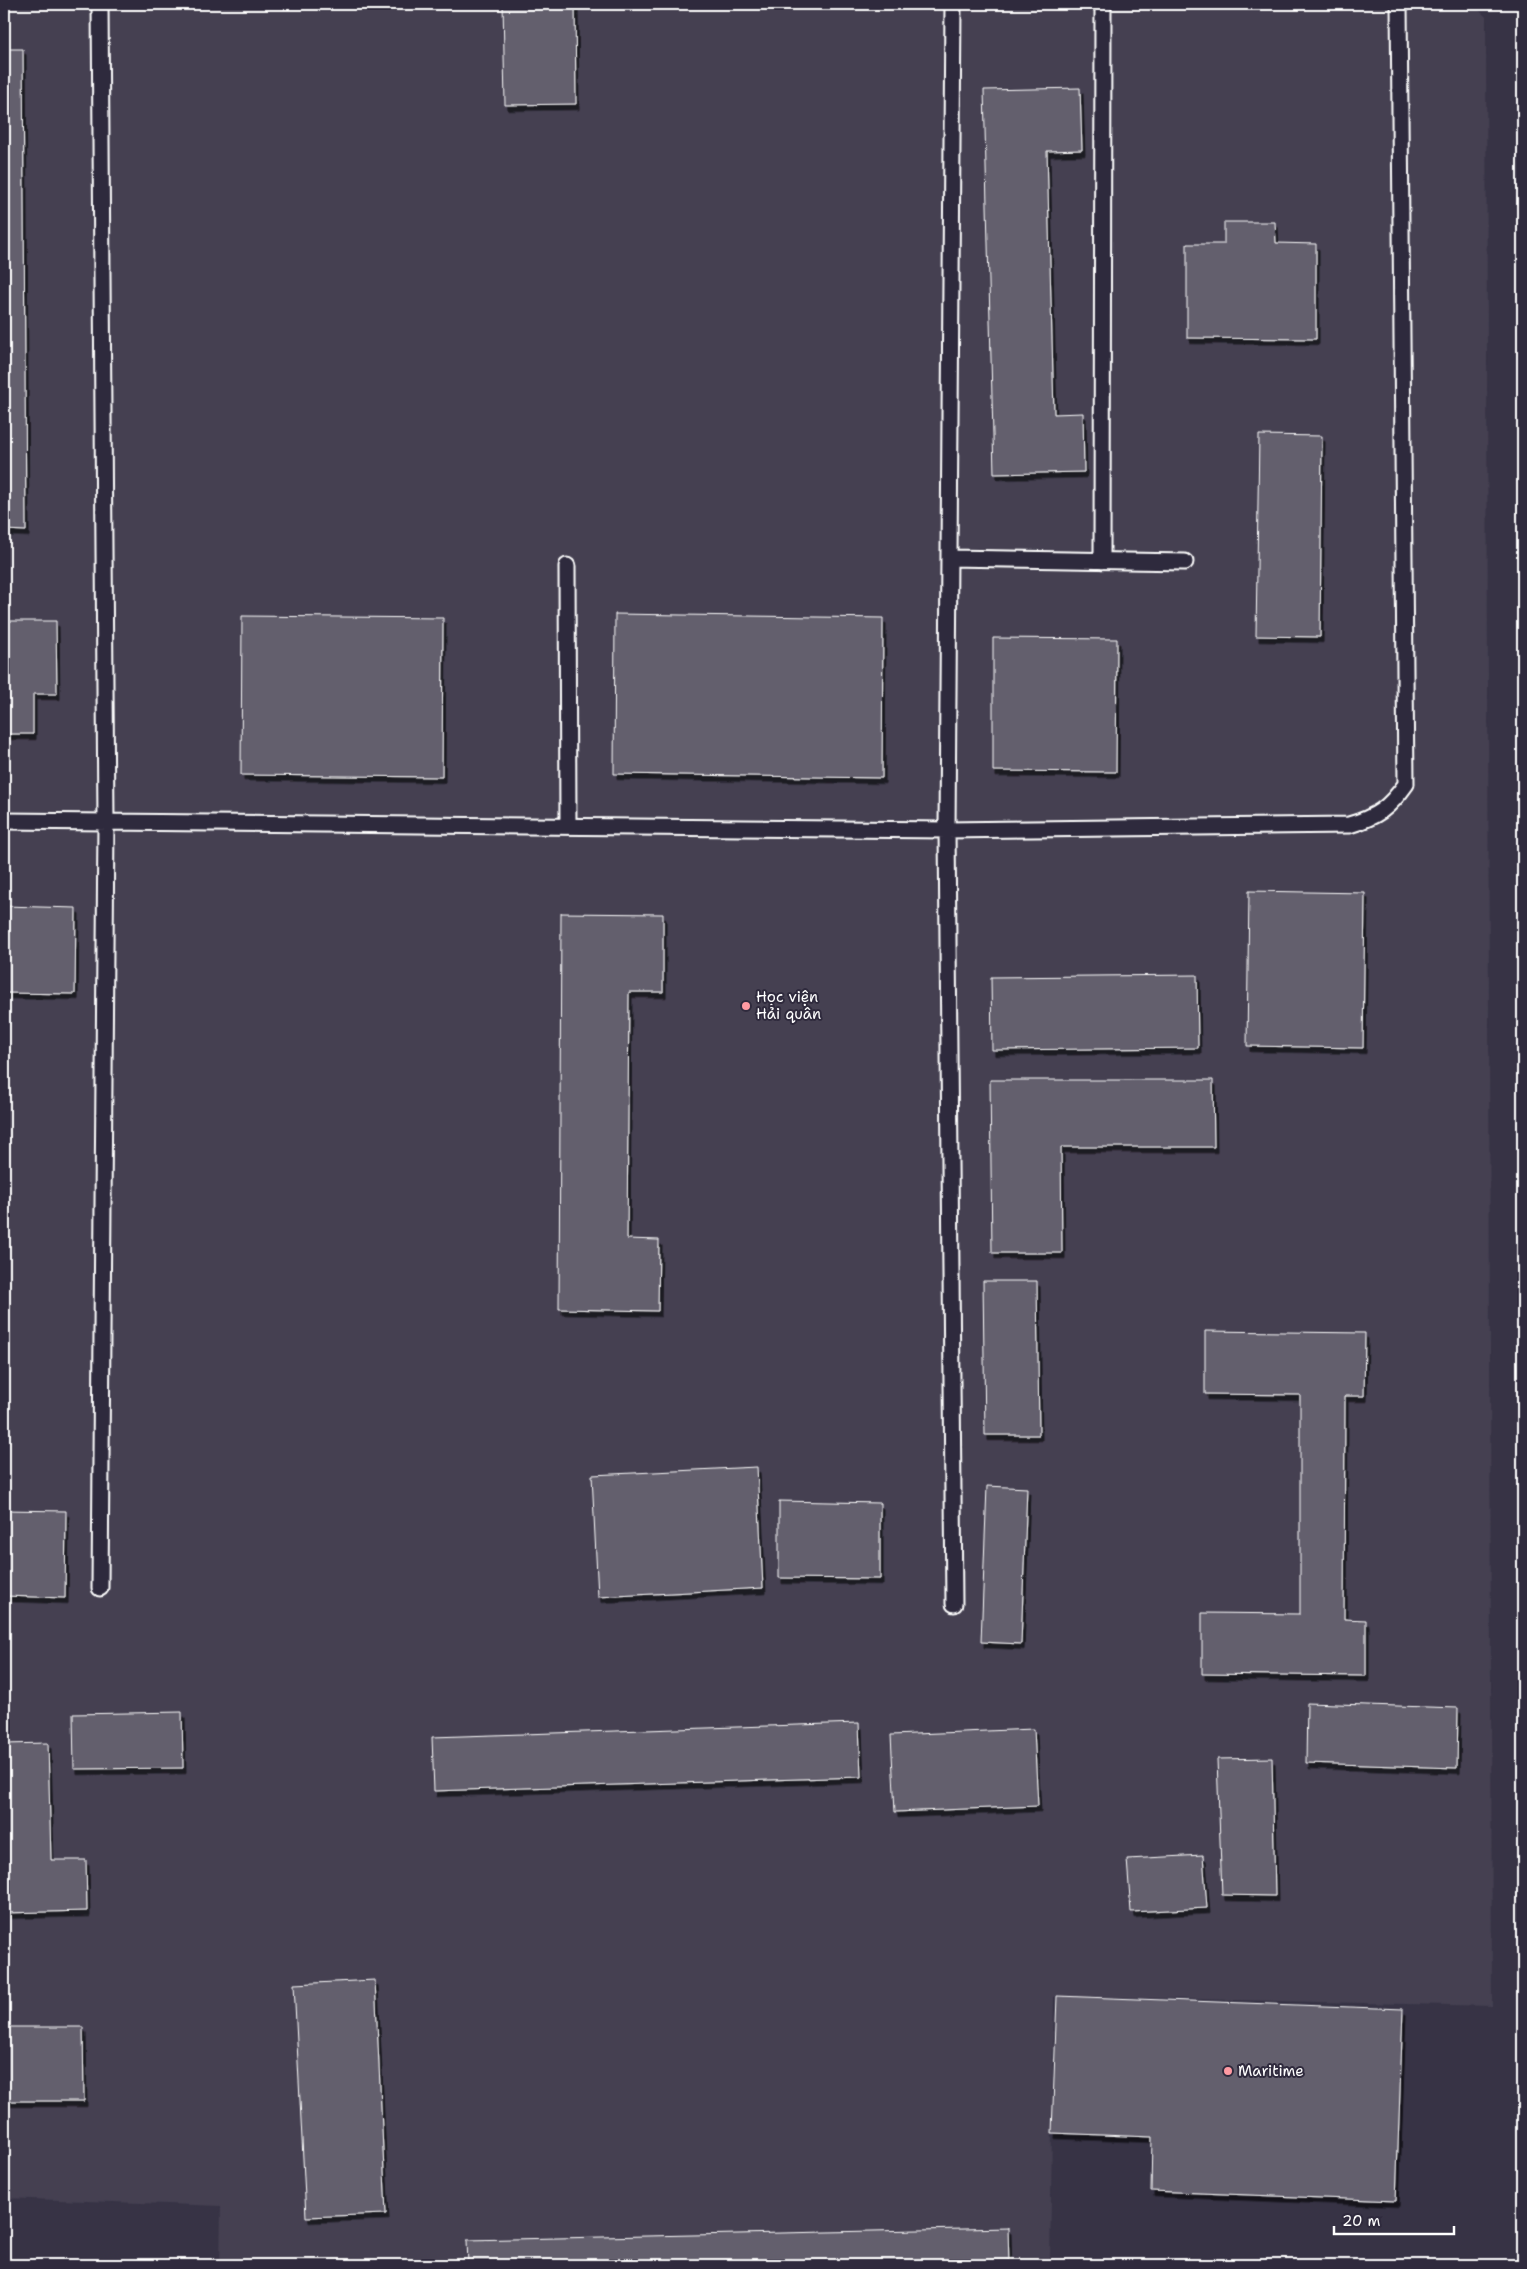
<svg xmlns="http://www.w3.org/2000/svg" width="1527" height="2269" font-family="'Shantell Sans',sans-serif">
<style>
.built{fill:#444051}
.building{fill:#635f6d;stroke:#fff;filter:url(#shadow)}
.lines{fill:none;stroke-linecap:round;stroke-linejoin:round}
.service-casing{stroke:#fff;stroke-width:19}
.service{stroke:#2f2a3d;stroke-width:15}
.poi-dot{fill:#ff9aa2;stroke:#2f2a3d;stroke-width:2}
.labels{text-anchor:middle;stroke-width:4;stroke-linejoin:round;paint-order:stroke}
.poi-label{font-size:15px;fill:#fff;stroke:#2f2a3d;text-anchor:start}
</style>
<defs>
<filter id="shadow"><feDropShadow dx="3" dy="5.5" stdDeviation="0" flood-color="#0009"/></filter>
</defs>
<rect width="100%" height="100%" fill="#373345"/>
<filter id="ink" filterUnits="userSpaceOnUse"><feTurbulence type="fractalNoise" baseFrequency=".02" numOctaves="2"/><feDisplacementMap in="SourceGraphic" scale="10" xChannelSelector="R" yChannelSelector="G"/><feConvolveMatrix kernelMatrix="1 2 1 2 8 2 1 2 1" color-interpolation-filters="sRGB"/></filter>
<g filter="url(#ink)">
<path class="built" d="M4 4H1473L1486 17 1492 2006 1054 1996 1050 2265H220L221 2206 4 2198Z"/>
<path class="building" d="M503 4H575L576 104 505 105Z
M4 49H23L26 531 4 530Z
M1080 88 1082 150 1047 151 1054 414 1083 413 1084 472 994 474 984 90Z
M1224 222H1275L1276 243 1316 244V339L1187 338V244H1224Z
M1259 435 1322 436 1320 637 1256 636Z
M615 614 883 618 882 778 614 774Z
M242 616 443 618 442 777 241 775Z
M4 621H56L57 694H33V734H4Z
M993 638 1117 639 1116 772 993 771Z
M1249 891 1365 893 1363 1048 1247 1046Z
M4 906 76 908 75 994 4 993Z
M561 913 663 914V992H629L627 1239 659 1240 658 1311 559 1309Z
M1197 975 1198 1048 992 1050 991 977Z
M990 1080H1213L1214 1147H1061L1062 1253H992Z
M983 1281H1037L1039 1435H985Z
M1205 1331 1365 1333 1364 1396H1345L1344 1619 1366 1620V1676L1202 1674V1613L1300 1614V1395L1205 1394Z
M757 1467 763 1588 598 1597 592 1475Z
M987 1486 1027 1488 1021 1644 981 1642Z
M779 1501 880 1503V1579L779 1578Z
M4 1510 66 1511 65 1598 4 1596Z
M1307 1703 1458 1708 1457 1768 1306 1763Z
M182 1712 183 1768 74 1769 73 1714Z
M859 1723 861 1777 434 1791 432 1737Z
M1034 1729 1038 1806 895 1812 891 1735Z
M48 1743 51 1860H86L87 1911 4 1913V1744Z
M1272 1758 1275 1896 1222 1895 1217 1759Z
M1203 1855 1207 1908 1131 1912 1127 1859Z
M375 1980 386 2214 306 2217 294 1984Z
M1057 1996 1403 2009 1396 2201 1151 2191 1152 2137 1052 2133Z
M4 2027H83L84 2101H4Z
M1008 2228 1009 2265H468L467 2240Z"/>
<g class="lines">
<defs>
<path id="service" d="M100 4 106 822 100 1588
M953 4 947 830 954 1604
M949 558 1185 562
M1102 561 1103 4
M567 566 568 826
M4 821 947 830 1349 825C1377 817 1389 808 1406 784L1399 4"/>
</defs>
<use href="#service" class="service-casing"/>
<use href="#service" class="service"/>
</g>
</g>
<g class="poi-dot">
<circle cx="746" cy="1006" r="5"/>
<circle cx="1228" cy="2071" r="5"/>
</g>
<g class="labels">
<g class="poi-label">
<text x="756" y="1002">Học viện<tspan x="756" dy="17">Hải quân</tspan></text>
<text x="1238" y="2076">Maritime</text>
</g>
</g>
<rect width="1527" height="2269" fill="none" stroke="#2f2a3d" stroke-width="20"/>
<rect x="10" y="10" width="1507" height="2249" fill="none" stroke="#fff" stroke-width="2" filter="url(#ink)"/>
<path d="M1334 2226v8h120v-8" fill="none" stroke="#ffffff" stroke-width="2.5"/>
<text x="1342" y="2226" font-size="15" fill="#ffffff" stroke="#2f2a3d" stroke-width="4" paint-order="stroke">20 m</text>
</svg>
